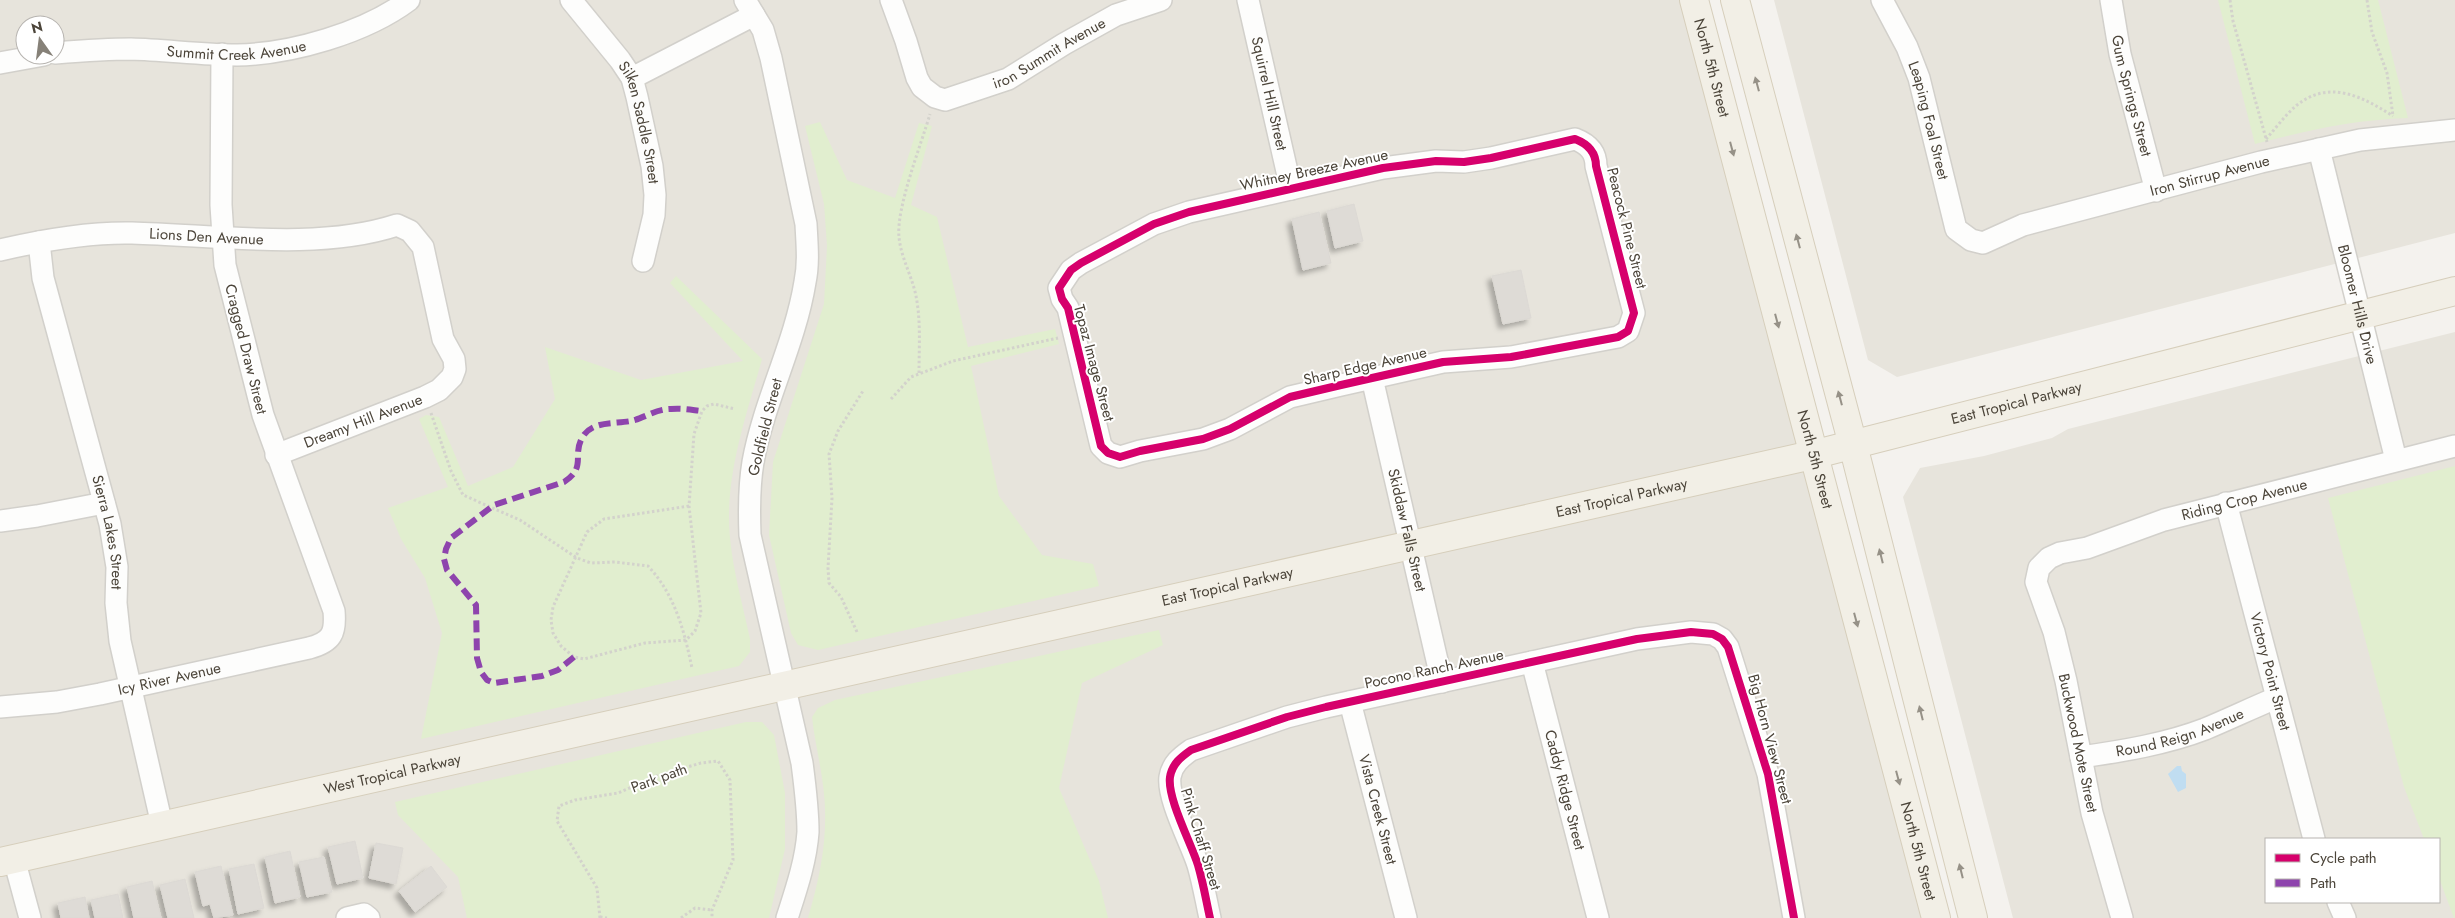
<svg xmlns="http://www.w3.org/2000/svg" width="2455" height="918" font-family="Jost,sans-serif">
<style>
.residential{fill:#e7e4dc;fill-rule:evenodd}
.green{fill:#e1eecf}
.water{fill:#c0ddf1}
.building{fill:#dedbd6;stroke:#dcd9d4;filter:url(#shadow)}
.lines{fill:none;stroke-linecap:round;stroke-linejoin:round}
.minor-casing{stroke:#d2d0cb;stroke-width:24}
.major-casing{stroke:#d6cebb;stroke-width:30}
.path{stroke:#d3d2cc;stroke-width:3;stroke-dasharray:2.5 2.5;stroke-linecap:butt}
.minor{stroke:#fdfdfc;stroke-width:21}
.major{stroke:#f2efe6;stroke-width:28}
.quiet{stroke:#8e44ad;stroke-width:6;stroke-dasharray:12 6;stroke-linecap:butt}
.cycleway-casing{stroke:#fff;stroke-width:11}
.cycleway{stroke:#d6006c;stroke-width:8}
.oneway{fill:#969187}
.labels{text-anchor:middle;stroke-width:4;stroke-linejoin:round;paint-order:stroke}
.street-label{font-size:15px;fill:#4b4439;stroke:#fff}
</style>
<defs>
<filter id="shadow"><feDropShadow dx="-4.5" dy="4.5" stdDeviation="2.5" flood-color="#0004"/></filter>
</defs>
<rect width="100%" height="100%" fill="#f4f2ee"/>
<path class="residential" d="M0 0H1680L1925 918H0ZM25 25H55V55H25Z
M1774 0H2455V233L1897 377 1868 360Z
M2455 332V918H2013L1903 497 1920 468 1984 456 2052 438 2068 429ZM2266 839H2439V902H2266Z"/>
<path class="green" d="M2218 0H2378L2408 118C2352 120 2309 130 2255 144Z
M820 122 847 180 895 198 919 123 932 126 911 205 937 217 968 347 1055 329 1059 344 971 366 999 496 1042 555 1093 564 1099 586 818 650 798 645 791 633 769 535 773 462 824 304 827 246 824 204 805 126Z
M676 276 762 359C746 417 724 477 730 538 733 571 743 606 750 639V652L739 666 421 739 442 633 425 578 401 539 388 508 448 487 419 419 426 415 439 417 468 486 513 467 555 399 545 347 641 380 743 361 670 283Z
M2455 466V918H2454L2439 878V839H2424L2404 787 2328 498Z
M1159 630 1163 645 1082 683 1059 788 1099 881 1108 918H808C822 870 830 828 822 778 819 757 814 737 812 717L818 708 835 700Z
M746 722H762L774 735 785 793V849L769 918H467L458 877 398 815 395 802Z"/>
<path class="water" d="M2177 766H2181L2182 771 2186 774V788L2178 792 2168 774Z"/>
<path class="building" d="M1354 204 1363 241 1335 248 1327 211Z
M1319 212 1331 263 1303 270 1292 219Z
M1521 270 1531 318 1503 324 1492 276Z
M355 841 363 878 337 884 328 847Z
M376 843 403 848 396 884 369 878Z
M290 851 300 897 275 903 265 857Z
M324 857 332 892 307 897 299 862Z
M254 864 264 908 238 914 229 869Z
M221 866 233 915 214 918 210 904 203 906 195 872Z
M431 866 447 887 415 912 399 891Z
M185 879 194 918H168L160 885Z
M152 881 161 918H134L127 887Z
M118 894 123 918H95L91 900Z
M85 897 89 918H61L58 903Z"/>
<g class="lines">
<defs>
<g id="minor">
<path id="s1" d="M571 0 620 60 632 78 637 97 652 166 655 195 654 215 643 261"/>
<path d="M745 0 763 30 771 58 806 224C807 244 809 263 805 282 795 344 764 401 753 462 749 486 749 510 750 535L802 763C805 786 808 808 808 832 806 861 796 890 787 918"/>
<path id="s2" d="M891 0 906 41 917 78 922 87 935 97 945 100 1008 79 1064 44 1116 15 1161 0"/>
<path id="s3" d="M1248 0 1291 189"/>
<path id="s4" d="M1882 0 1907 47 1919 78 1956 229 1971 240 1983 243 2023 225 2261 162 2360 140 2455 130"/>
<path id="s5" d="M2111 0 2120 54 2156 191"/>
<path id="s6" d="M55 53C80 51 106 49 131 49 166 50 202 55 237 55 291 54 365 33 409 0"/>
<path d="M0 63 44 55"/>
<path d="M632 78 754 15"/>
<path d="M1575 139C1588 144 1596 152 1596 166L1634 313 1628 331 1618 337 1511 357 1443 362 1341 385 1290 397 1230 429 1203 439 1140 451 1120 457 1108 453 1101 446 1068 308 1062 299 1059 288 1071 270 1081 263 1154 224 1189 212 1383 168 1436 161 1464 162 1491 158Z"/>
<path id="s7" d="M2319 149 2396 460"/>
<path id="s8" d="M39 242 43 278 110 524 117 567 116 603 120 641 162 825"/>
<path id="s9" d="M0 250C43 240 88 232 132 233 215 235 318 251 397 225L410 231 423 247 443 339 454 359 455 369 452 377 439 390 425 397 276 455"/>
<path id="s10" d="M1372 378 1442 682"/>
<path id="s11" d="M2226 503 2314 839"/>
<path d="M0 521 37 516 104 503"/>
<path id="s12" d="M1532 662 1598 918"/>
<path id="s13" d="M1350 702 1406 918"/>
<path id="s14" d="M0 707 57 702 100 694 309 648C332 642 336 633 334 611L263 415 225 265 221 205 222 54"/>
<path id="s15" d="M2081 757C2123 751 2166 744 2205 729 2229 719 2252 708 2276 698"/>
<path d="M14 859 30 918"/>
<path d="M2338 902 2345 918"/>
<path d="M347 918 364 914 369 918"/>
<path d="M1210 918C1206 900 1203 882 1198 865 1191 843 1167 798 1170 777 1172 764 1181 757 1191 750L1287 717 1326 707 1637 639 1691 632 1713 634 1722 639 1728 647 1768 774 1794 918"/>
<path id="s16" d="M2122 918 2092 813 2066 681 2054 632 2036 582 2039 568 2049 558 2060 553 2087 548 2164 520 2455 446"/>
</g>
<g id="major">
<path id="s17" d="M1694 0 1936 918"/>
<path d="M1735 0 1853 445 1973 918"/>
<path id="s18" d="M0 862 1812 455 2455 291"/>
</g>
</defs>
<use href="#minor" class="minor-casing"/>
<use href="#major" class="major-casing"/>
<path class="path" d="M2230 0 2233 21 2267 142
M2367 0 2372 32 2387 73 2393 116
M2266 139C2276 128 2286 114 2297 105 2330 79 2363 97 2393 116
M919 373C919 348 921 321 916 296 912 276 901 258 899 237 896 208 921 145 930 114
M891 399 911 377 953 361 1058 338
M431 413 451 471 463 495 520 520 577 558 591 563 615 562 648 566C675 595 684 630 692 668
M689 506 604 519 587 532 553 607 551 620 553 633 561 646 574 657 584 659 645 643 686 640 695 631 701 613 689 506 694 434 702 411 707 406 714 404 735 409
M857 632 841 597 829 583 828 568 832 498 829 454 838 431 863 391
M600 917 607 918
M600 918 597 888 557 821 559 806 575 800 618 793 657 776 701 763 718 761 730 780 733 860 712 910V918
M681 918 695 908 712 910"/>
<use href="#minor" class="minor"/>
<use href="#major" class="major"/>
<path class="quiet" d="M574 657 558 670 542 676 494 683 487 680 481 672 477 658 476 605 447 570 444 559 446 549 451 538 494 505 564 482C587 467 572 456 582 438 592 419 618 425 635 420 647 416 658 409 671 409 682 408 692 410 702 411"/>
<defs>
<path id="cycleway" d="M1575 139C1588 144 1596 152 1596 166L1634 313 1628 331 1618 337 1511 357 1443 362 1341 385 1290 397 1230 429 1203 439 1140 451 1120 457 1108 453 1101 446 1068 308 1062 299 1059 288 1071 270 1081 263 1154 224 1189 212 1383 168 1436 161 1464 162 1491 158Z
M1210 918C1206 900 1203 882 1198 865 1191 843 1167 798 1170 777 1172 764 1181 757 1191 750L1287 717 1326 707 1637 639 1691 632 1713 634 1722 639 1728 647 1768 774 1794 918"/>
</defs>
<use href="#cycleway" class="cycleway-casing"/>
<use href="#cycleway" class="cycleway"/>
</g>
<defs><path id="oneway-solid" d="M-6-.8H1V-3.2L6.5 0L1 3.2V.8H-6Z" transform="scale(1.25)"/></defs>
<g class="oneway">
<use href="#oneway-solid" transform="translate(1757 84) rotate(-105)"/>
<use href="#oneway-solid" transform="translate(1732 149) rotate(75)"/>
<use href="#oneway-solid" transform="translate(1798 241) rotate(-105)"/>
<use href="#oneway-solid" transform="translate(1777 321) rotate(75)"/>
<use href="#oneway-solid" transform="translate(1840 398) rotate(-105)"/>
<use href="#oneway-solid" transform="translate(1881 556) rotate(-104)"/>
<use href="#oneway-solid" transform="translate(1856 620) rotate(75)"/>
<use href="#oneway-solid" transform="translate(1921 713) rotate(-104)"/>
<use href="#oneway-solid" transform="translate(1898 778) rotate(75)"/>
<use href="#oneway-solid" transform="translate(1961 871) rotate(-104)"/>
</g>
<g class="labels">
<g class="street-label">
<text dy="5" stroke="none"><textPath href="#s6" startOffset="182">Summit Creek Avenue</textPath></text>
<text dy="5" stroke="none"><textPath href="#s2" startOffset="234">iron Summit Avenue</textPath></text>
<text dy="5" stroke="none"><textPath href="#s17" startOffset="70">North 5th Street</textPath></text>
<text dy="5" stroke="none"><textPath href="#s3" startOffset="96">Squirrel Hill Street</textPath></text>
<text dy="5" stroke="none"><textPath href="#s5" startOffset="98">Gum Springs Street</textPath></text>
<text dy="5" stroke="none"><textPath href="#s4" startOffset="130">Leaping Foal Street</textPath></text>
<text dy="5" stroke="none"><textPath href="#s1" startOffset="144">Silken Saddle Street</textPath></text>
<text transform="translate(1314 170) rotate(-12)" y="5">Whitney Breeze Avenue</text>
<text dy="5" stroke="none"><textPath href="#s4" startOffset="510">Iron Stirrup Avenue</textPath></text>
<text transform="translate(1627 228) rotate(76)" y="5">Peacock Pine Street</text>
<text dy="5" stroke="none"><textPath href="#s9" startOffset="208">Lions Den Avenue</textPath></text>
<text dy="5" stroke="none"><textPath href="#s7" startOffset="160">Bloomer Hills Drive</textPath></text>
<text transform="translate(246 349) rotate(76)" y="5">Cragged Draw Street</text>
<text transform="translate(1094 363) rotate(75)" y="5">Topaz Image Street</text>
<text transform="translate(1365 366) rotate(-13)" y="5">Sharp Edge Avenue</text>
<text dy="5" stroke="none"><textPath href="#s18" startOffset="2068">East Tropical Parkway</textPath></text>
<text transform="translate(363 421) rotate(-21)" y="5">Dreamy Hill Avenue</text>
<text transform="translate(765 427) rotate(-76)" y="5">Goldfield Street</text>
<text dy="5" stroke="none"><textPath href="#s17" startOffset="475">North 5th Street</textPath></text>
<text dy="5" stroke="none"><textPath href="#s18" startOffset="1662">East Tropical Parkway</textPath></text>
<text dy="5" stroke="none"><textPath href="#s16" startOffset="580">Riding Crop Avenue</textPath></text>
<text dy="5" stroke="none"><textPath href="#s10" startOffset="156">Skiddaw Falls Street</textPath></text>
<text dy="5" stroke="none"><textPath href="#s8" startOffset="299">Sierra Lakes Street</textPath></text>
<text dy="5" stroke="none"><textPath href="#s18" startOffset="1258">East Tropical Parkway</textPath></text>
<text transform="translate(1434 669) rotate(-12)" y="5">Pocono Ranch Avenue</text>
<text dy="5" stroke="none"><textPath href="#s11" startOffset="174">Victory Point Street</textPath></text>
<text dy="5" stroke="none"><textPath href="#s14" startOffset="172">Icy River Avenue</textPath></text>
<text dy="5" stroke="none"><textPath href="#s15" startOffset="102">Round Reign Avenue</textPath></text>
<text transform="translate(1770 739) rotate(75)" y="5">Big Horn View Street</text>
<text transform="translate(2078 743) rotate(78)" y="5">Buckwood Mote Street</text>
<text dy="5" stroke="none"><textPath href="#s18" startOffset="402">West Tropical Parkway</textPath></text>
<text transform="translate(659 778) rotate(-20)" y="5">Park path</text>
<text dy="5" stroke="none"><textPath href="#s12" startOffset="132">Caddy Ridge Street</textPath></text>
<text dy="5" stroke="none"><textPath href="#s13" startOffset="111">Vista Creek Street</textPath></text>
<text transform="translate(1201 839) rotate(73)" y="5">Pink Chaff Street</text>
<text dy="5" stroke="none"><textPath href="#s17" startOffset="880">North 5th Street</textPath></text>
</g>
</g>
<rect x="2265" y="838" width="175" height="65" fill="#ffffff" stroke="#b7b4b0"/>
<rect x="2275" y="854" width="25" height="8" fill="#d6006c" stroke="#b7b4b0"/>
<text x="2310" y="863" font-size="15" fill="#4b4439">Cycle path</text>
<rect x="2275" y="879" width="25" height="8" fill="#8e44ad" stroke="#b7b4b0"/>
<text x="2310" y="888" font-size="15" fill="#4b4439">Path</text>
<g transform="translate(40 40) rotate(346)"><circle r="24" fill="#ffffff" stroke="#b7b4b0"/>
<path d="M0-4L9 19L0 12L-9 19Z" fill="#868178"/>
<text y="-8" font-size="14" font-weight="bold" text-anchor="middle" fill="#4b4439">N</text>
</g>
</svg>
